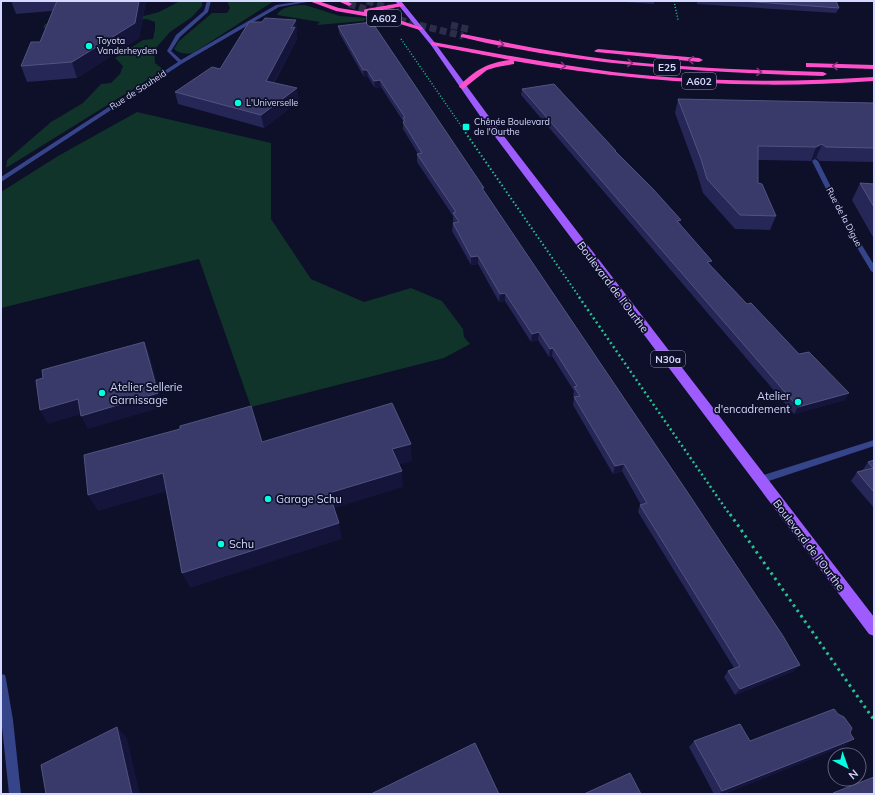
<svg xmlns="http://www.w3.org/2000/svg" width="875" height="795" font-family="Mulish,sans-serif">
<style>
.green{fill:#10332a}
.lines{fill:none;stroke-linecap:round;stroke-linejoin:round}
.highway-tunnel{stroke:#2c2d48;stroke-width:7;stroke-dasharray:7 3.5;stroke-linecap:butt}
.path-far3{stroke:#27c196;stroke-width:1.5;stroke-dasharray:1 2;stroke-linecap:butt}
.path-far2{stroke:#27c196;stroke-width:2;stroke-dasharray:1.5 2.5;stroke-linecap:butt}
.path-far1{stroke:#27c196;stroke-width:2.5;stroke-dasharray:2 3;stroke-linecap:butt}
.path{stroke:#27c196;stroke-width:3;stroke-dasharray:2.5 4;stroke-linecap:butt}
.lane{fill:#36458a;fill-rule:evenodd}
.street{fill:#36458a;fill-rule:evenodd}
.primary{fill:#9e5cff;fill-rule:evenodd}
.highway{fill:#ff50ca;fill-rule:evenodd}
.wall{fill:#262657}
.shaded-wall{fill:#15153c}
.building{fill:#393a69;stroke:#515380}
.oneway{stroke:#863079}
.poi-dot{fill:#01ffe1;stroke:#0e0f28;stroke-width:1.5}
.labels{text-anchor:middle;stroke-width:3.5;stroke-linejoin:round;paint-order:stroke}
.far-poi-label{font-size:9px;fill:#d5d9ff;stroke:#0e0f28;text-anchor:start}
.far-street-label{font-size:9px;fill:#d5d9ff;stroke:#0e0f28}
.shield{fill:#0e0f28;stroke:#999cbe;stroke-width:1}
.shield-label{font-size:10px;font-weight:bold;fill:#d5d9ff}
.street-label{font-size:11px;fill:#d5d9ff;stroke:#0e0f28}
.poi-label{font-size:11px;fill:#d5d9ff;stroke:#0e0f28;text-anchor:start}
</style>
<rect width="100%" height="100%" fill="#0e0f28"/>
<path class="green" d="M180 1H202V6L192 17 170 32 154 50 155 63 164 70 6 168 7 160 51 122 83 103 101 84 111 83 120 74 123 66 115 58 143 40 153 39 155 29V22L146 19 43 28 45 24 140 17 159 12Z
M227 1H274L193 53C186 54 179 54 174 49L179 41 212 13H227L230 8Z
M305 5 340 16 366 18 364 21 317 25 320 22 277 15C281 6 296 5 305 5Z
M137 112 271 143V219L311 279 364 302 411 288 442 301 463 329 464 337 470 344 444 358 251 407 199 259 1 308V192L58 156Z"/>
<g class="lines">
<path class="highway-tunnel" d="M367 1 398 11
M349 4 407 22 463 36
M451 25 471 30"/>
<path class="path-far3" d="M674 1 678 20
M401 39 464 130"/>
<path class="path-far2" d="M463 129 580 298"/>
<path class="path-far1" d="M579 297 730 515"/>
<path class="path" d="M730 514 874 720"/>
<path class="lane" d="M815 159 818 161 852 229 874 265V273L871 271 846 229 812 161Z"/>
<path class="street" d="M207 1H211L208 12 180 37 171 51 181 60 276 5 303 1H313L279 7 183 63 1 182V177L178 62 167 51 176 35 204 11Z
M874 440V446L760 484 757 483 756 480 757 477Z
M1 674 5 675 6 679 13 720 21 794H9L1 717Z"/>
<path class="primary" d="M395 1H401L435 43 493 122 874 617V636L869 634 487 126 431 45Z"/>
<path class="highway" d="M309 1H318L339 8 364 12V10L366 9 401 3 403 4V6L367 13 390 17 423 28 420 30 387 20 336 11Z
M338 1H347L352 4 349 6Z
M463 34C513 44 563 54 613 60 683 68 753 70 823 72L827 74 823 76C701 72 580 66 461 37V35Z
M433 42C493 53 553 64 613 72 700 82 787 83 874 77V81C750 90 636 82 514 61V64L497 67 487 70 463 89 459 87 460 85C477 69 487 63 510 60L431 45V43Z
M598 49 699 58 703 60 699 62 596 52 594 51Z
M806 63 874 65V69L809 67H806Z"/>
</g>
<path class="wall" d="M11 1H146L139 38 77 78 27 82 21 66 40 42 52 11 16 14Z
M624 1H654V4L624 2Z
M697 1H836L839 8 836 13 697 4Z
M338 26 484 192 794 671 735 695 724 677 728 671 734 668 638 512 640 505H641L622 471 613 474 573 405 574 397 573 395 574 391 552 356 549 357 538 340 531 342 505 301 499 302 478 264 471 265 452 231 453 223H454L453 221V216L417 162V154H418L403 129V121L381 87 375 88 368 77H364L339 33Z
M297 31 296 34 297 39 274 83 299 101 264 128 178 104 175 92 220 69Z
M522 89 616 151V152L680 224 711 266 747 304 845 400 794 414 521 95Z
M678 99 874 103V162L820 161 816 158 811 161 758 160V183L776 216 770 230 735 229 703 193 697 173 675 113Z
M860 183 874 184V239L852 200Z
M874 460V508L851 481 857 472 862 471 868 462Z
M694 741H750L846 745 724 794H714L689 747Z"/>
<path class="shaded-wall" d="M139 1H146L139 38 77 78 72 62Z
M296 20 297 31 296 34 297 39 268 93 266 81 291 28Z
M363 70H367L368 77H364Z
M380 80 381 87 375 88 374 81Z
M297 88 299 101 264 128 261 115Z
M822 144 816 158 811 161 816 147Z
M681 220 679 227 677 221Z
M478 256V264L471 265V257Z
M712 261 710 267 707 262Z
M505 293V301L499 302 500 294Z
M539 332 538 340 531 342 532 334Z
M144 342 150 356 163 407 88 429 81 416Z
M553 348 552 356 549 357 550 349Z
M849 393 845 400 794 414 798 407Z
M78 399 85 413 48 424 40 410Z
M411 444 412 461 394 466 392 449Z
M624 464 622 471 613 474 615 466Z
M402 471 403 487 332 509 329 493Z
M163 473 171 490 98 511 88 495Z
M339 523 342 539 190 588 182 573Z
M800 665 794 671 735 695 740 689Z
M117 727 127 738 140 794H132Z
M854 739 846 745 724 794H719L722 791Z"/>
<path class="building" d="M57 1H139L135 23 72 62 21 66 31 42H40Z
M742 1H836L839 8Z
M265 18 296 20 291 28 295 27 266 81 297 88 261 115 175 92 212 67 220 69 249 22H262Z
M372 22 484 188H482L686 490 783 636 800 665 740 689 728 671 740 666 640 505 647 503 624 464 615 466 574 397 580 396 574 387 577 386 553 348 550 349 539 332 532 334 505 293 500 294 478 256 471 257 453 223 459 222 453 213 456 212 417 154 422 153 403 122 405 121 403 118 405 117 380 80 374 81 367 70H363L338 26Z
M554 84 616 151H615L653 189 681 220 677 221 712 261 707 262 747 304 751 303 799 354 809 352 849 393 798 407 522 89Z
M678 99 874 103V148L826 147 822 144 816 147 758 146V183L762 184 776 216 740 215 707 179 701 159Z
M860 183 874 184V207Z
M144 342 158 393 81 416 78 399 40 410 36 380 43 378 42 370Z
M392 403 411 444 392 449 402 471 329 493 339 523 182 573 163 473 88 495 84 455 180 429V426L251 406 262 442Z
M874 460V492L857 472 873 468 868 462Z
M834 709 838 714 844 717 852 728 850 733 854 739 722 791 694 741 740 724 750 741Z
M117 727 132 794H46L41 765Z
M475 743 499 794H371Z
M630 773 641 794H584Z
M874 777V794H833V793Z"/>
<defs><path id="oneway-chevron" d="M-2-3.5L2.5 0L-2 3.5" fill="none" stroke-width="1.6" stroke-linecap="round" stroke-linejoin="round"/></defs>
<g class="oneway">
<use href="#oneway-chevron" transform="translate(501 44) rotate(11)"/>
<use href="#oneway-chevron" transform="translate(691 60) rotate(-176)"/>
<use href="#oneway-chevron" transform="translate(630 63) rotate(5)"/>
<use href="#oneway-chevron" transform="translate(563 66) rotate(8)"/>
<use href="#oneway-chevron" transform="translate(835 66) rotate(-178)"/>
<use href="#oneway-chevron" transform="translate(759 72) rotate(2)"/>
</g>
<g class="poi-dot">
<circle cx="89" cy="46" r="4"/>
<circle cx="238" cy="103" r="4"/>
<rect x="462" y="123" width="8" height="8" rx="2"/>
<circle cx="102" cy="393" r="4"/>
<circle cx="798" cy="402" r="4"/>
<circle cx="268" cy="499" r="4"/>
<circle cx="221" cy="544" r="4"/>
</g>
<g class="labels">
<g class="far-poi-label">
<text x="97" y="44">Toyota<tspan x="97" dy="10">Vanderheyden</tspan></text>
<text x="246" y="106">L'Universelle</text>
<text x="474" y="125">Chênée Boulevard<tspan x="474" dy="10">de l'Ourthe</tspan></text>
</g>
<g class="far-street-label">
<text transform="translate(138 90) rotate(-33)" y="3">Rue de Sauheid</text>
<text transform="translate(844 217) rotate(62)" y="3">Rue de la Digue</text>
</g>
<g class="shield">
<rect x="367" y="10" width="34" height="16" rx="3"/>
<rect x="654" y="59" width="26" height="16" rx="3"/>
<rect x="682" y="73" width="34" height="16" rx="3"/>
<rect x="651" y="351" width="34" height="16" rx="3"/>
</g>
<g class="shield-label">
<text x="384" y="22">A602</text>
<text x="667" y="71">E25</text>
<text x="699" y="85">A602</text>
<text x="668" y="363">N30a</text>
</g>
<g class="street-label">
<text transform="translate(613 287) rotate(53)" y="4">Boulevard de l'Ourthe</text>
<text transform="translate(809 545) rotate(53)" y="4">Boulevard de l'Ourthe</text>
</g>
<g class="poi-label">
<text x="110" y="391">Atelier Sellerie<tspan x="110" dy="13">Garnissage</tspan></text>
<text x="790" y="400" text-anchor="end">Atelier<tspan x="790" dy="13">d'encadrement</tspan></text>
<text x="276" y="503">Garage Schu</text>
<text x="229" y="548">Schu</text>
</g>
</g>
<rect width="875" height="795" fill="none" stroke="#d5d9ff" stroke-width="4"/>
<g transform="translate(847 767) rotate(139)"><circle r="19" fill="#0e0f28" stroke="#5e607e"/>
<path d="M0-3L7 15L0 10L-7 15Z" fill="#01ffe1"/>
<text y="-6" font-size="11" font-weight="bold" text-anchor="middle" fill="#d5d9ff">N</text>
</g>
</svg>
